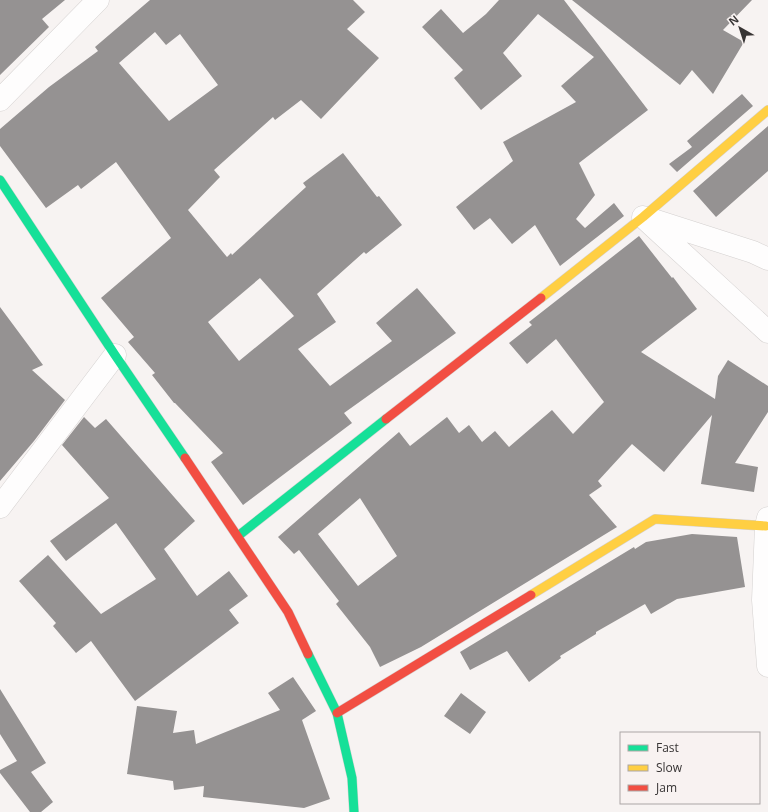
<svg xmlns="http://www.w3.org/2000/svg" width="768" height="812" font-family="'Open Sans',sans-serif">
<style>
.building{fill:#959292;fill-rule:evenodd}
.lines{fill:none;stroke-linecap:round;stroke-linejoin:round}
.street-casing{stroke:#d4d1d0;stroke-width:23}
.fast-casing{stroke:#d4d1d0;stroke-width:10}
.slow-casing{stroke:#d4d1d0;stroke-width:10}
.jam-casing{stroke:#d4d1d0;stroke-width:10}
.street{stroke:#fefdfd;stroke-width:22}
.fast{stroke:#16e098;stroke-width:9}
.slow{stroke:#ffcf43;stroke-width:9}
.jam{stroke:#f24e42;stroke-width:9}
</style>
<rect width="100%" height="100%" fill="#f7f3f2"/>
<path class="building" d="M0 0H65L42 19 49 27 0 75Z
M150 0H353L365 12 347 29 379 58 321 119 301 100 275 120 273 117 214 170 220 177 188 210 227 257 231 253 232 255 306 187 303 183 343 153 377 197 379 196 402 225 366 254 364 252 317 294 336 322 298 349 330 386 392 341 376 323 417 288 456 333 344 413 352 423 243 505 211 462 223 453 175 403H174L152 375 155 373 128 342 134 337 101 298 171 238 116 162 81 189 78 185 46 208 0 146V129L49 87 98 51 95 47ZM155 32 166 45 180 34 218 85 169 121 119 63ZM260 278 294 316 239 361 208 322Z
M499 0H564L648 110 579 163 595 195 576 219 585 228 614 203 624 216 560 266 535 225 512 244 490 218 474 230 456 207 513 161 503 142 576 102 561 86 594 57 538 14 503 53 522 76 481 110 454 78 463 70 422 27 441 9 463 33 486 14Z
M572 0H752L723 30 744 42 713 94 692 70 680 85Z
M742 94 753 106 677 172 669 164 692 147 687 141Z
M768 126V171L716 217 693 191Z
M639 236 672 278 673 277 697 309 641 352 715 399 718 376 728 360 768 386V412L735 463 758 467 754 492 701 484 712 415 664 472 632 444 598 481 602 486 589 495 617 527 421 647 380 667 370 647 336 604 339 601 299 550 294 554 278 537 399 432 410 446 447 417 459 433 469 425 482 442 495 431 509 447 552 410 573 434 604 402 556 339 527 364 509 343 532 325 529 322ZM360 498 397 556 358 586 318 534Z
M0 307 43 365 32 370 65 400 34 441 0 481Z
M84 417 95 428 106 419 195 521 164 549 197 596 229 571 248 596 229 610 239 623 135 701 91 641 76 653 53 626 56 623 19 581 48 555 101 614 156 579 116 523 66 561 50 541 109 498 62 445Z
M692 534 737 537 745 587 677 599 651 614 645 604 596 632V634L560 656 561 658 529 682 507 651 470 670 460 652 634 547 635 549 646 542Z
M293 677 316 711 302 720 330 799 304 808 203 797 204 786 174 790 173 781 127 774 137 706 177 711 173 733 194 730 196 744 280 710 268 693Z
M0 689 46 763 31 772 53 802 41 812H30L0 773V770L17 761 0 734Z
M461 693 486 712 470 734 444 716Z"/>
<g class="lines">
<defs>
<path id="street" d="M0 100 98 0
M643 217 768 332
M650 219 753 252 768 259
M0 507 115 355
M768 518 766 526 763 600 768 666"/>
<path id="fast" d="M0 180 115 355 185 458
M238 536 386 419
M308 654 337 713 352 778 354 812"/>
<path id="slow" d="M541 298 643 217 768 110
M531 595 655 519 766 526"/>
<path id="jam" d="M386 419 541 298
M185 458 288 612 308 654
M337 713 531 595"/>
</defs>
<use href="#street" class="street-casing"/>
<use href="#fast" class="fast-casing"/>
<use href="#slow" class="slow-casing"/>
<use href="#jam" class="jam-casing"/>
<use href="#street" class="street"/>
<use href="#fast" class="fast"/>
<use href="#slow" class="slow"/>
<use href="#jam" class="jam"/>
</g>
<rect x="620" y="732" width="140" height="72" fill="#f8f2f1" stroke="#aba6a5"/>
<rect x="628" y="745" width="20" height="6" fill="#16e098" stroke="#aba6a5"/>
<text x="656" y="752" font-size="12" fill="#373434">Fast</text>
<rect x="628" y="765" width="20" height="6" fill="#ffcf43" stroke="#aba6a5"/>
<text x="656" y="772" font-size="12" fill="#373434">Slow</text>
<rect x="628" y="785" width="20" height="6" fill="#f24e42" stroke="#aba6a5"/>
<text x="656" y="792" font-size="12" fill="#373434">Jam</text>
<g transform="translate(740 28) rotate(321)" stroke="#f8f2f1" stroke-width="3" paint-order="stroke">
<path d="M0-3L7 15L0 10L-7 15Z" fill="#373434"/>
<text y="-6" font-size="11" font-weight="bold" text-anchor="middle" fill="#373434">N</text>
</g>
</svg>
